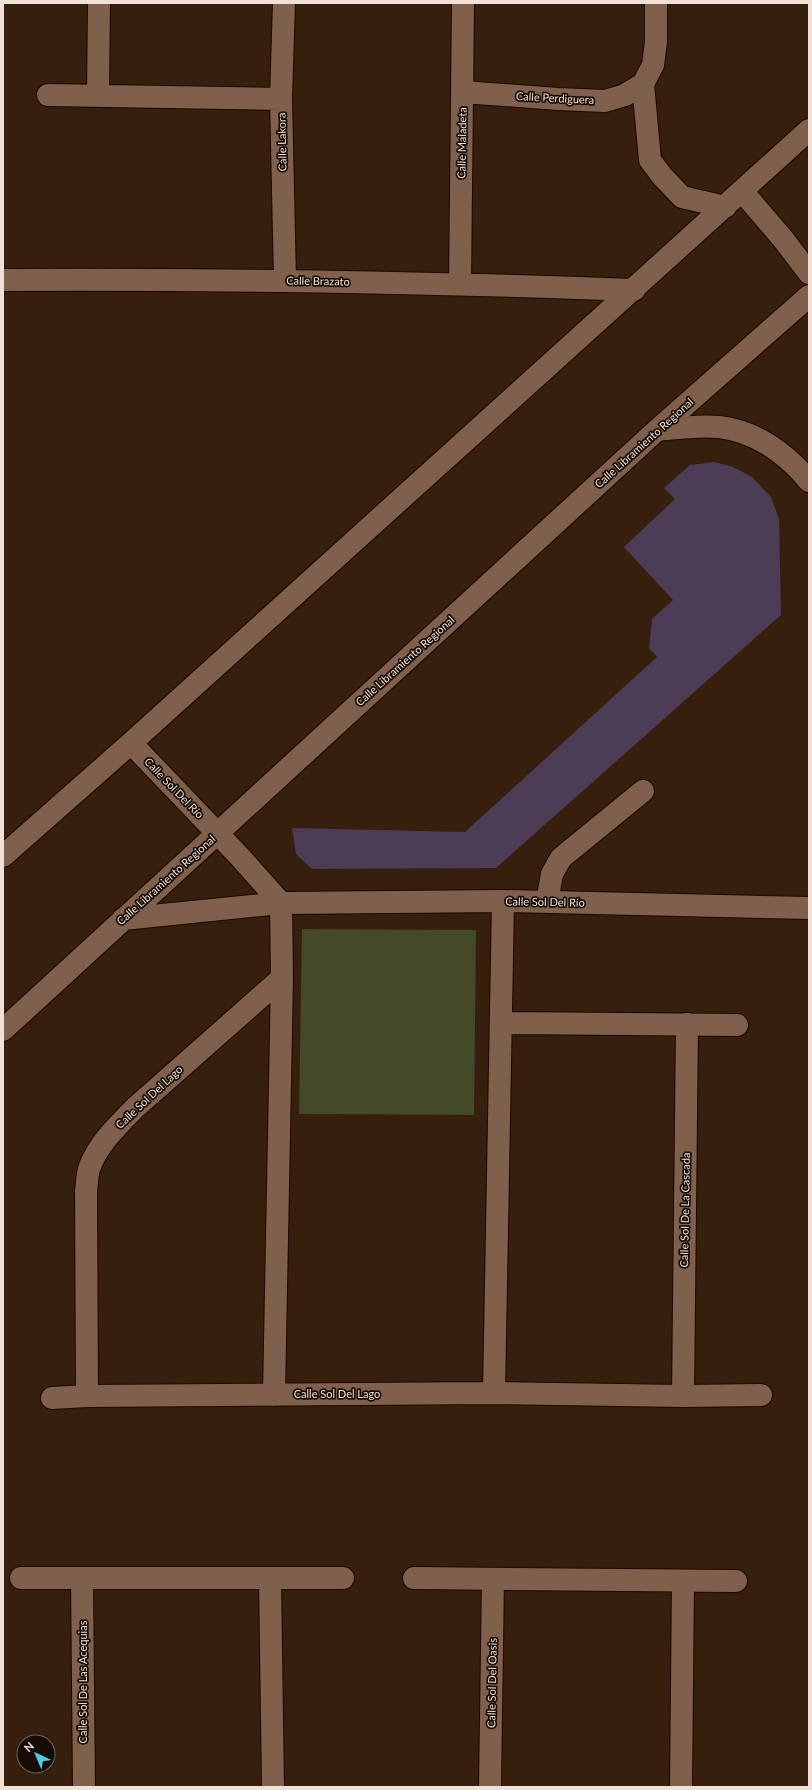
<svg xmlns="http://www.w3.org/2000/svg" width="812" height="1790" font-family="Lato,sans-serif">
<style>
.green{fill:#434929}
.building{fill:#4d3c56}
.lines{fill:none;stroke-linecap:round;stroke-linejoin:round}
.minor-casing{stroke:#1d0700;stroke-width:24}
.minor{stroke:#7e604d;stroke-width:22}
.labels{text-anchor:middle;stroke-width:3.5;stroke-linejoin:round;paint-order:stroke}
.street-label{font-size:11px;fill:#f1e0d5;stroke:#170c05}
</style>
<rect width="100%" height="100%" fill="#371f0d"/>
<path class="green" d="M302 929 476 930 474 1115 299 1114Z"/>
<path class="building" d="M714 462 733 467 752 477 771 497 779 519 781 615 496 868 312 869 296 854 292 828 465 832 657 657 649 648 652 619 673 600 624 547 675 499 664 488 690 465Z"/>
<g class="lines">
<defs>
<path id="minor" d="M284 3 281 99 285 280
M643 84 650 160 662 176 682 197 725 207
M643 84 653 65 656 42V3
M463 92 558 99 605 101 625 95 643 84
M48 95 281 99
M98 95 99 3
M742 191 783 239 809 273
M3 280C213 279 423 282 634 290
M460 284 463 3
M657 430C677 428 699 425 719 427 755 431 786 453 809 481
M131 743 240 857 281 903
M3 856 131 743 809 130
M547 902 552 874 561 858 643 791
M123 919 281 903 503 901 809 908
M501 1023 737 1025
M3 1030 657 430 809 296
M494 1393 503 901
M274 1395 282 978 281 903
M87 1396 86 1191C87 1184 87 1176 89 1169 97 1145 118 1125 136 1107L282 978
M683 1396 687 1024
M52 1398 87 1396 494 1393 683 1396 761 1395
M21 1578H343
M82 1578 84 1787
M270 1578 273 1787
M414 1578 736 1581
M490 1787 493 1579
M681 1787 683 1581"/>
</defs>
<use href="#minor" class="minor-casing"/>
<use href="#minor" class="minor"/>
</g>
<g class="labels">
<g class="street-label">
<text transform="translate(555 98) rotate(3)" y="4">Calle Perdiguera</text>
<text transform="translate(282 142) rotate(-91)" y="4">Calle Lakora</text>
<text transform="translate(462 143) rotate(-89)" y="4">Calle Maladeta</text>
<text transform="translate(318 281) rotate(1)" y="4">Calle Brazato</text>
<text transform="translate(644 443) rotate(-42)" y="4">Calle Libramiento Regional</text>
<text transform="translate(405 661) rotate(-42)" y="4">Calle Libramiento Regional</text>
<text transform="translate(174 788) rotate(46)" y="4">Calle Sol Del Río</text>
<text transform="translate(166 880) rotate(-42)" y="4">Calle Libramiento Regional</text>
<text transform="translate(545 902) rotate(1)" y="4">Calle Sol Del Río</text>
<text transform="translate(149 1097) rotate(-43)" y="4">Calle Sol Del Lago</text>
<text transform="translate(685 1210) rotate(-89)" y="4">Calle Sol De La Cascada</text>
<text x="337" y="1398">Calle Sol Del Lago</text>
<text transform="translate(83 1682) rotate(-90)" y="4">Calle Sol De Las Acequias</text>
<text transform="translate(492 1683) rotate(-89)" y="4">Calle Sol Del Oasis</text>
</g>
</g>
<rect width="812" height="1790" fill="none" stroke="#f1e0d5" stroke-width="8"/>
<g transform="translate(36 1754) rotate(316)"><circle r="19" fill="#170c05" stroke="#6e6158"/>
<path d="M0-3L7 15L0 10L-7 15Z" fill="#53cbdb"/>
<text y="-6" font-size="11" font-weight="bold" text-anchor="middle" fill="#f1e0d5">N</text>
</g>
</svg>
